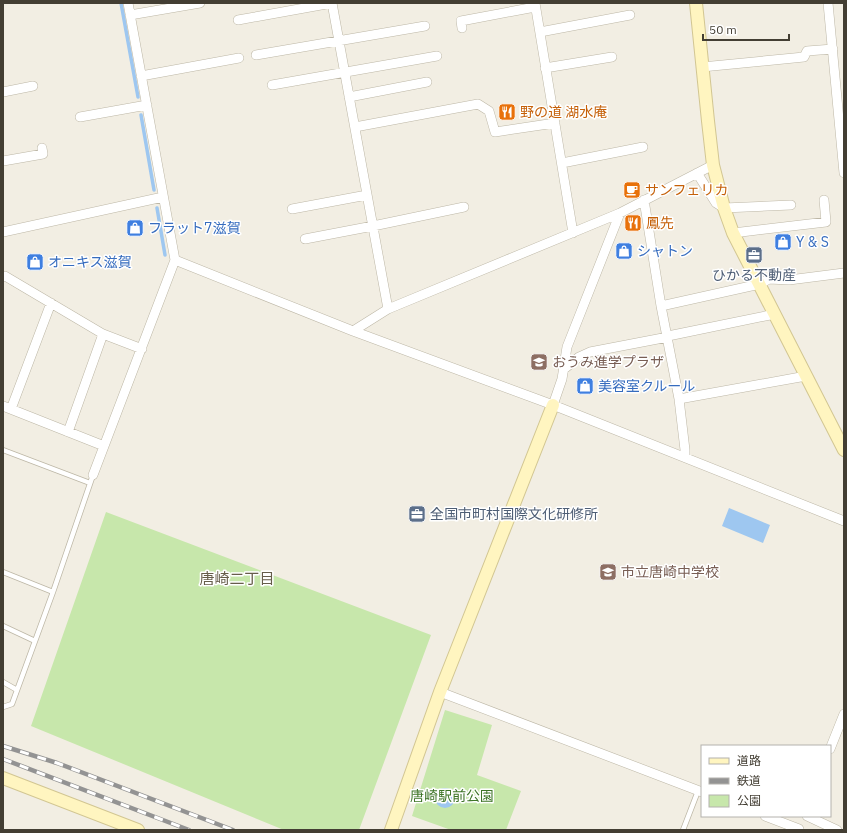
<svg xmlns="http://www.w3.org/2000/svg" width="847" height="833" font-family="'IBM Plex Sans','Noto Sans JP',sans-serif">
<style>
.green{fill:#c7e7ab}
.water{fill:#9ec7f0}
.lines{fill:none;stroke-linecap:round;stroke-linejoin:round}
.stream{stroke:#9ec7f0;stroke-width:3.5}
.lane-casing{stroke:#bdb7a6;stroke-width:6}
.street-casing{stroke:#bdb7a6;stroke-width:10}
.secondary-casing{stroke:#d2c692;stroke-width:14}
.lane{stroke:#fff;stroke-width:4.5}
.street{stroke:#fff;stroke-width:9}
.secondary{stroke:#fff5c0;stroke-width:12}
.rail-casing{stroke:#939393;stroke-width:4.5}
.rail{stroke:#fff;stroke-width:3;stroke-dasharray:9;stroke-linecap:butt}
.labels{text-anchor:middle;stroke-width:3;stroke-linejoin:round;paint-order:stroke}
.food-label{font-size:14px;fill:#c56008;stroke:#fff;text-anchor:start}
.shop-label{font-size:14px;fill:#366cbe;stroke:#fff;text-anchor:start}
.service-label{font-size:14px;fill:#4e5e75;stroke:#fff}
.education-label{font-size:14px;fill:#785e54;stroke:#fff;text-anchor:start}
.park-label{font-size:14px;fill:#3e7427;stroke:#fff}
.neighbourhood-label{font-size:15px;fill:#665d4a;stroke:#fff}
</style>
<rect width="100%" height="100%" fill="#f2eee3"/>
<path class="green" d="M106 512 431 635 359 830H284L31 726Z
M445 710 492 725 477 775 521 791 506 830H451L412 816Z"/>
<path class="water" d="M729 508 770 525 763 543 722 526Z
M435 798a10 10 0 1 1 20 0a10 10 0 1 1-20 0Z"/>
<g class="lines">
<path class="stream" d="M121 3 138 97
M141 115 154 190
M157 208 165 255"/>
<defs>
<path id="lane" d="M3 450 90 483
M3 572 53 592
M3 626 35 641
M3 682 17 690
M3 707 12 704 53 592 93 475
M683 830 698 791"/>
<path id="street" d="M535 3 573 233
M828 3 844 173
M130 15 200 3
M238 20 332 3 388 309
M462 28 461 21 535 7
M540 32 630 15
M256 55 425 26
M702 67 804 57 807 51 833 49
M545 68 612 57
M141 76 239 58
M272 85 437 56
M3 92 33 86
M349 97 427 82
M80 117 147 105
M355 127 478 104 489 111 495 132 555 123
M3 161 43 154 42 148
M562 163 643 147
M697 173 716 203 724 208 791 205
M644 200 661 306 679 399 685 450V457
M292 209 367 195
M3 232 163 197
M733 233 826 222 824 200
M305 239 373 226 464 207
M175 260 353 331 553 405 844 521
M3 277 5 276 103 334 142 349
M661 306 760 284 769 279 789 280 844 273
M353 331 388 309 620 213 713 165
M668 336 775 314
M564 369 579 357 590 352 668 337
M679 399 806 376
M553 405 562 379 567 347 620 213
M3 406 104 446
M11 409 51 303
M68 432 103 334
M93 475 175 260 128 3
M440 692 702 792
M830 749 844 714
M765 816 799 829
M807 816 837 830"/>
<path id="secondary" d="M696 3 708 121 713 165 724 208 733 233 844 450
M3 778 138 830
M391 830 440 692 553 405"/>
</defs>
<use href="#lane" class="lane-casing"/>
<use href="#street" class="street-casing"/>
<use href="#secondary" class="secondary-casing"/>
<use href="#lane" class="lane"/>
<use href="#street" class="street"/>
<use href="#secondary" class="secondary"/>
<defs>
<path id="rail" d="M3 746 57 763 233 830
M3 759 189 830"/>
</defs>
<use href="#rail" class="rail-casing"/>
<use href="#rail" class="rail"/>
</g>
<defs>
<symbol id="restaurant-square" viewBox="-11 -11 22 22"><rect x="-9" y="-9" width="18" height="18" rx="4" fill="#e8710a" stroke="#fff"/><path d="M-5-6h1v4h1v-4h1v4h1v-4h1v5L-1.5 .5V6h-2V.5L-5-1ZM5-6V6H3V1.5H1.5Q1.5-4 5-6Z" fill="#fff"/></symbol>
<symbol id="cafe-square" viewBox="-11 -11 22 22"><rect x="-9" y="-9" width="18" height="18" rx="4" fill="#e8710a" stroke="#fff"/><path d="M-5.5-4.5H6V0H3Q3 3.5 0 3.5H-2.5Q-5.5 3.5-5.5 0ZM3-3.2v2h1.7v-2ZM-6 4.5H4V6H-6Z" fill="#fff"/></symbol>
<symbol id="shop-square" viewBox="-11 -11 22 22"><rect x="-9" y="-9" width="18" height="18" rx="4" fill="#3f7fe0" stroke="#fff"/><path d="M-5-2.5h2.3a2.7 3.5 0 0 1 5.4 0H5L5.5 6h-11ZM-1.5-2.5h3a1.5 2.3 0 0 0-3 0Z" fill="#fff"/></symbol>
<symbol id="office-square" viewBox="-11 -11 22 22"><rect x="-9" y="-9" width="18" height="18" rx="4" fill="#5c6f8a" stroke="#fff"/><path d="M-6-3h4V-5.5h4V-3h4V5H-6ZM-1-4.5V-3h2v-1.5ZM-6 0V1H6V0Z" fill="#fff"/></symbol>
<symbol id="school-square" viewBox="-11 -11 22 22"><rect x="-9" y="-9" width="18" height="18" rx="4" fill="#8d6e63" stroke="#fff"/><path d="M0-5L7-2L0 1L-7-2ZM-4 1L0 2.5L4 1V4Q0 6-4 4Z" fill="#fff"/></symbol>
</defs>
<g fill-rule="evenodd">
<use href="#restaurant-square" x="497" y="102" width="20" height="20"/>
<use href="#cafe-square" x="622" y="180" width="20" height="20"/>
<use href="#restaurant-square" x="623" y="213" width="20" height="20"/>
<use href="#shop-square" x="125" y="218" width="20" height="20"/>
<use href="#shop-square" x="773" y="232" width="20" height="20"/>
<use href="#shop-square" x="614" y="241" width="20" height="20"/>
<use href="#office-square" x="744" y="245" width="20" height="20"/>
<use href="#shop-square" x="25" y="252" width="20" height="20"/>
<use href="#school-square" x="529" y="352" width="20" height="20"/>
<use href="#shop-square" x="575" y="376" width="20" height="20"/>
<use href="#office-square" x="407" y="504" width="20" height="20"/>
<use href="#school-square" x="598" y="562" width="20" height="20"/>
</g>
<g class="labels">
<g class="food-label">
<text x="520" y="117">野の道 湖水庵</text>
<text x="645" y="195">サンフェリカ</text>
<text x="646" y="228">鳳先</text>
</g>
<g class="shop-label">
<text x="148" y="233">フラット7滋賀</text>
<text x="796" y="247">Y &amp; S</text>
<text x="637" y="256">シャトン</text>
<text x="48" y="267">オニキス滋賀</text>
<text x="598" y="391">美容室クルール</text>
</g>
<g class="service-label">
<text x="754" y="280">ひかる不動産</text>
<text x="430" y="519" text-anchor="start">全国市町村国際文化研修所</text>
</g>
<g class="education-label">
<text x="552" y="367">おうみ進学プラザ</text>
<text x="621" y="577">市立唐崎中学校</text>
</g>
<g class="park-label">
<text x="452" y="801">唐崎駅前公園</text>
</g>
<g class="neighbourhood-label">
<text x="237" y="584">唐崎二丁目</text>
</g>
</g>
<rect width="847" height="833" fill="none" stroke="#433e33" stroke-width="8"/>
<rect x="701" y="745" width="130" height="72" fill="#ffffff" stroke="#b4b2ad"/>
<rect x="709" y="758" width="20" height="6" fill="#fff5c0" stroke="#b4b2ad"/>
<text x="737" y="765" font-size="12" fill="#433e33">道路</text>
<rect x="709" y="778" width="20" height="6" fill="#939393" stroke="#b4b2ad"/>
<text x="737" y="785" font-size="12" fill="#433e33">鉄道</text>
<rect x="709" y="795" width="20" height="12" fill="#c7e7ab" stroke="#b4b2ad"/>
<text x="737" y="805" font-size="12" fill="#433e33">公園</text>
<path d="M703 34v6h86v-6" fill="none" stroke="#433e33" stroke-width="2"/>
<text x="709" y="34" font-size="12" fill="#433e33" stroke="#ffffff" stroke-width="3" paint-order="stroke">50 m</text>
</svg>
